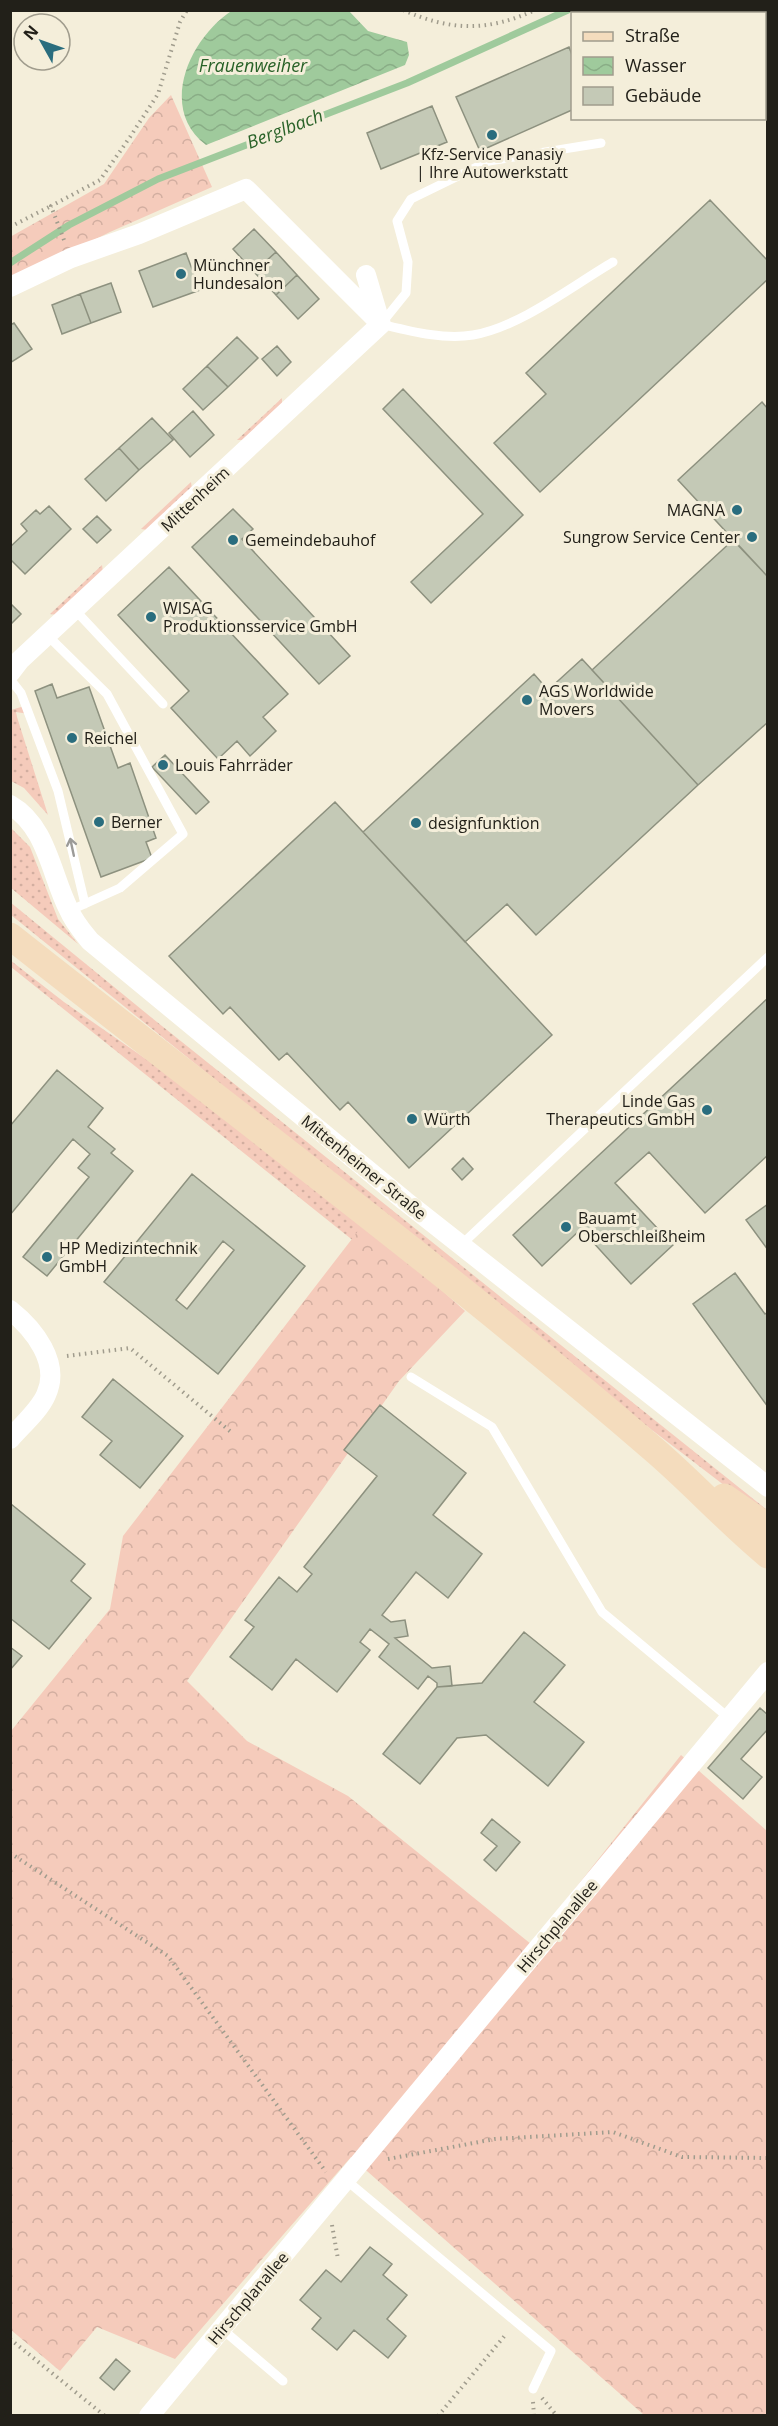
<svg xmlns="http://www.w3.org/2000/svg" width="778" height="2426" font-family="'Open Sans',sans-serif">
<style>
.grass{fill:url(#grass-dots)}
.forest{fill:url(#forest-crowns)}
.water{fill:url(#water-waves)}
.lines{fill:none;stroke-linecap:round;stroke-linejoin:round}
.stream{stroke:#9fca9c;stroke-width:7}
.building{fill:#c4c9b6;stroke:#8d917f;stroke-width:1.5;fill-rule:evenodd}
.path{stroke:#a09c8d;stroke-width:4;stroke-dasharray:1.5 4.5;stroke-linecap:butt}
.service{stroke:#fff;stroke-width:9}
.minor{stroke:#fff;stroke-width:20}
.secondary{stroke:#f4dcbd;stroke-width:27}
.rail-casing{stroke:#69655a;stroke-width:7}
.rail{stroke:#f4eeda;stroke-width:4.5;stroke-dasharray:14;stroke-linecap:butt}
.oneway{stroke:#9c9b98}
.poi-dot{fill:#2a6d7e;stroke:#f4eeda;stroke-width:2}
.labels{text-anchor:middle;stroke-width:6;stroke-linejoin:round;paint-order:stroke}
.poi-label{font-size:16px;fill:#222019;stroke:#f4eeda;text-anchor:start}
.street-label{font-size:16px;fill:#222019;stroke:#f4eeda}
.water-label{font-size:18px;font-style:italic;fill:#296228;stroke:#f4eeda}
</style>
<defs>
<pattern id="grass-dots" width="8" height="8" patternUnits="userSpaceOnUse" patternTransform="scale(1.5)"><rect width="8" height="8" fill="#f5cbbb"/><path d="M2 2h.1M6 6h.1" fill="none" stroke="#d2aea0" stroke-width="1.8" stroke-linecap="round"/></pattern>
<pattern id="forest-crowns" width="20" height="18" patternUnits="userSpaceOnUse" patternTransform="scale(1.5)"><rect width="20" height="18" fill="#f5cbbb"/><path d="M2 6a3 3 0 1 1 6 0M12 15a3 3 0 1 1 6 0" fill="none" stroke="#d2aea0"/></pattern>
<pattern id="water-waves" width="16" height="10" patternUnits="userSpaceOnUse" patternTransform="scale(1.5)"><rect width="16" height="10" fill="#9fca9c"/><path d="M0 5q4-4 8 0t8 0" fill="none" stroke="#89ad86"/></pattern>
</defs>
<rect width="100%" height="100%" fill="#f4eeda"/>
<path class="grass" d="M282 398V405L243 440H237Z
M191 482 192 489 148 530 141 529Z
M102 565 103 573 58 615 50 614Z
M21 707 26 708 29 714 16 712 17 717 48 815 24 788 11 781V710Z
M10 827 30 847 58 919 78 944 11 888Z
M10 902 152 1018 767 1510V1518L601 1391 11 915Z
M10 960 64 1002 179 1082 391 1248 385 1266 11 967Z"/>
<path class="forest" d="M171 95 212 187 110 232 11 281 10 237 104 184 149 118Z
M365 1222 465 1311 399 1381 187 1681 247 1741 348 1796 531 1944 681 1755 767 1831V2415H644L351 2157 175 2359 97 2327 60 2371 11 2330V1731L110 1609 123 1536Z"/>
<path class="water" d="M233 10 349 11 368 31 407 42 409 55 405 65 206 145C158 109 189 38 233 10Z"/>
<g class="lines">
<path class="stream" d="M10 263 69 225 158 179 407 83 568 10"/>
</g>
<path class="building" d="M569 47 572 55V110L480 151 456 97Z
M432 106 447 142 381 169 367 133Z
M710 200 768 261V279L540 492 494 443 546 394 526 373Z
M254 229 276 252 254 272 233 249Z
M276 252 297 275 276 295 254 272Z
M186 253 200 290 153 307 139 271Z
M297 275 319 299 298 319 276 295Z
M111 283 121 312 91 323 80 294Z
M80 294 91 323 62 334 52 305Z
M14 323 32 349 10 363V325Z
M237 337 258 358 228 387 207 366Z
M277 346 291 362 277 376 262 359Z
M207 366 228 387 203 410 183 389Z
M403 389 523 515 431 603 411 582 483 514 383 409Z
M762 402 768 409V577L678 480Z
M193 411 214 435 190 457 169 433Z
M152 418 173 440 139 470 119 448Z
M119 448 139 470 106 501 85 479Z
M49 506 71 529 25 574 10 559V547L27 531 21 524 36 510 40 514Z
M233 509 253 529 242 539 350 656 319 684 192 547Z
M97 516 111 530 97 543 83 529Z
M733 540 768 577V722L698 785 592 670Z
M169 567 288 694 263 717 276 731 250 756 237 741 218 759 171 708 189 691 118 615Z
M10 603 21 614 10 625Z
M582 659 698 785 536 935 507 904 465 942 363 832 534 674 548 690Z
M52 684 57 698 89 687 118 768 130 763 156 838 146 842 152 858 101 877 35 691Z
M165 755 209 802 196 814 152 767Z
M335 802 552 1035 409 1168 348 1102 340 1110 287 1053 279 1060 230 1007 223 1014 169 956Z
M768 998V1155L705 1213 649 1152 615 1183 673 1245 631 1284 581 1229 542 1266 513 1235Z
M57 1070 103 1108 88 1127 115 1149 111 1153 133 1171 47 1276 23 1257 89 1177 78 1168 90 1154 73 1139 10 1215V1126Z
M463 1158 473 1169 462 1180 452 1169Z
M192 1174 305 1266 218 1374 104 1282ZM223 1241 234 1250 187 1309 176 1300Z
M768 1204V1250L746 1220Z
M735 1273 765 1314 768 1312V1407L693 1304Z
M113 1379 183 1436 140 1488 100 1455 112 1441 82 1417Z
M380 1405 466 1473 433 1515 482 1554 448 1598 416 1572 382 1615 391 1622 405 1620 408 1636 395 1638 432 1668 450 1666 452 1686 437 1687V1683L428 1676 418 1689 379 1657 389 1644 370 1629 360 1642 370 1650 337 1692 296 1659 272 1690 230 1657 254 1627 245 1620 279 1577 297 1592 312 1574 304 1567 377 1476 344 1450Z
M11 1504 85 1564 71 1581 91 1598 49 1649 10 1618Z
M524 1632 565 1665 534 1702 584 1742 548 1786 486 1735 457 1738 420 1784 383 1754 437 1687 482 1683Z
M10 1647 22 1656 10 1670Z
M760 1708 768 1715V1729L741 1759 762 1777 743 1799 708 1768Z
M492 1819 520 1842 496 1871 484 1860 497 1846 481 1833Z
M370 2247 392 2264 383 2275 407 2295 387 2319 406 2336 388 2358 354 2330 337 2350 312 2329 321 2318 300 2300 326 2270 341 2282Z
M116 2359 130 2371 114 2390 100 2378Z"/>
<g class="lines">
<path class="path" d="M403 10C451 31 487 32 535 10
M765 10 768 16
M10 227 51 206
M64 240 51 206 100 180 130 137 158 94 180 22 187 10
M67 1356 130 1348 231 1432
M10 1853 168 1956 326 2172
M388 2159 495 2139 613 2132 682 2157 768 2158
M332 2225 338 2259
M10 2339 105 2416
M542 2398 557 2416
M533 2402 534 2416
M438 2416 507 2333"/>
<path class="service" d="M601 143 489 161 411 199 397 221 408 262 406 293 381 324C410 331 443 340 473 335 520 327 572 286 613 262
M75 610 163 704
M47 635 107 694 183 834 120 888 69 911
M10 679 21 693 58 791 85 904
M461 1245 768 957
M411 1377 492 1427 602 1612 729 1718
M346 2180 551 2351 533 2389
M222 2329 283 2381"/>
<path class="minor" d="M366 275 380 322
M10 287 71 258 139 234 246 189 381 324
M10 673 20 660 381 324
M10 805C47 826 51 875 69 910 74 922 82 931 90 941L405 1201 768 1487
M10 1310C34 1329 61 1363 46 1395 39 1411 21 1426 10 1439
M149 2416 768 1672"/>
<path class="secondary" d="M10 936C225 1106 445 1269 652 1448 692 1482 727 1521 768 1555
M724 1497 768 1527"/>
<defs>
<path id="rail" d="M719 10 721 14
M737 10 738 14
M764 66 768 72
M764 102 768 108"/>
</defs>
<use href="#rail" class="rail-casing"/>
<use href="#rail" class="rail"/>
</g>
<defs><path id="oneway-shaft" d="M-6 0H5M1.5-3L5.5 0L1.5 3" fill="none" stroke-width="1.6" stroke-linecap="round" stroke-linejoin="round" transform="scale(1.5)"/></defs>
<use class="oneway" href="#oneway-shaft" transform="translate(72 847) rotate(-102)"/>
<g class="poi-dot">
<circle cx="492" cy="135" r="6"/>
<circle cx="181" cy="274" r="6"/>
<circle cx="737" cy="510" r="6"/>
<circle cx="752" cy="537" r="6"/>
<circle cx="233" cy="540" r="6"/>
<circle cx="151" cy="617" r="6"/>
<circle cx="527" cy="700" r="6"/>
<circle cx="72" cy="738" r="6"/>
<circle cx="163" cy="765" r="6"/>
<circle cx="99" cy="822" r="6"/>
<circle cx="416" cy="823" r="6"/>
<circle cx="707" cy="1110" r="6"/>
<circle cx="412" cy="1119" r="6"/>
<circle cx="566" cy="1227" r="6"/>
<circle cx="47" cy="1257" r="6"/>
</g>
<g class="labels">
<g class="poi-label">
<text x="492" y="160" text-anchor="middle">Kfz-Service Panasiy<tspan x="492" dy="18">| Ihre Autowerkstatt</tspan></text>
<text x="193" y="271">Münchner<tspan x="193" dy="18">Hundesalon</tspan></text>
<text x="725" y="516" text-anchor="end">MAGNA</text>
<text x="740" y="543" text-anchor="end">Sungrow Service Center</text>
<text x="245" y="546">Gemeindebauhof</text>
<text x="163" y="614">WISAG<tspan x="163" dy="18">Produktionsservice GmbH</tspan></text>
<text x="539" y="697">AGS Worldwide<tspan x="539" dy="18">Movers</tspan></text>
<text x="84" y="744">Reichel</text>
<text x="175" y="771">Louis Fahrräder</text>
<text x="111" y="828">Berner</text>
<text x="428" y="829">designfunktion</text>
<text x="695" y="1107" text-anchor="end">Linde Gas<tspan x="695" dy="18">Therapeutics GmbH</tspan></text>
<text x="424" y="1125">Würth</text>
<text x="578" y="1224">Bauamt<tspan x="578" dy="18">Oberschleißheim</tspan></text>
<text x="59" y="1254">HP Medizintechnik<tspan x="59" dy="18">GmbH</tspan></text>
</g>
<g class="street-label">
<text transform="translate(195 499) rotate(-43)" y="6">Mittenheim</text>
<text transform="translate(364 1167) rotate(39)" y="6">Mittenheimer Straße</text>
<text transform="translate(557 1926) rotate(-50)" y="6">Hirschplanallee</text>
<text transform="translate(248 2298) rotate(-50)" y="6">Hirschplanallee</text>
</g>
<g class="water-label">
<text x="253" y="72">Frauenweiher</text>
<text transform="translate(285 129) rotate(-21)" y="6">Berglbach</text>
</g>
</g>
<rect width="778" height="2426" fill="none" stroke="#222019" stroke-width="24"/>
<rect x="571" y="12" width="195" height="108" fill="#f4eeda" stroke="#a09c8d" stroke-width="1.5"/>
<rect x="583" y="32" width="30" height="9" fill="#f4dcbd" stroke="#a09c8d" stroke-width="1.5"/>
<text x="625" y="42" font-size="18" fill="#222019">Straße</text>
<rect x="583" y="57" width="30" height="18" fill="url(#water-waves)" stroke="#a09c8d" stroke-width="1.5"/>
<text x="625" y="72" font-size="18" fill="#222019">Wasser</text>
<rect x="583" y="87" width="30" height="18" fill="#c4c9b6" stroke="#a09c8d" stroke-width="1.5"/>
<text x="625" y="102" font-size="18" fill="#222019">Gebäude</text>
<g transform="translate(42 42) rotate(310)"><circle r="28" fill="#f4eeda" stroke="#a09c8d" stroke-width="1.5"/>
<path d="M0-4.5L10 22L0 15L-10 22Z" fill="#2a6d7e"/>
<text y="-9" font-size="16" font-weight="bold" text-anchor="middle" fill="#222019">N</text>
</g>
</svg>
